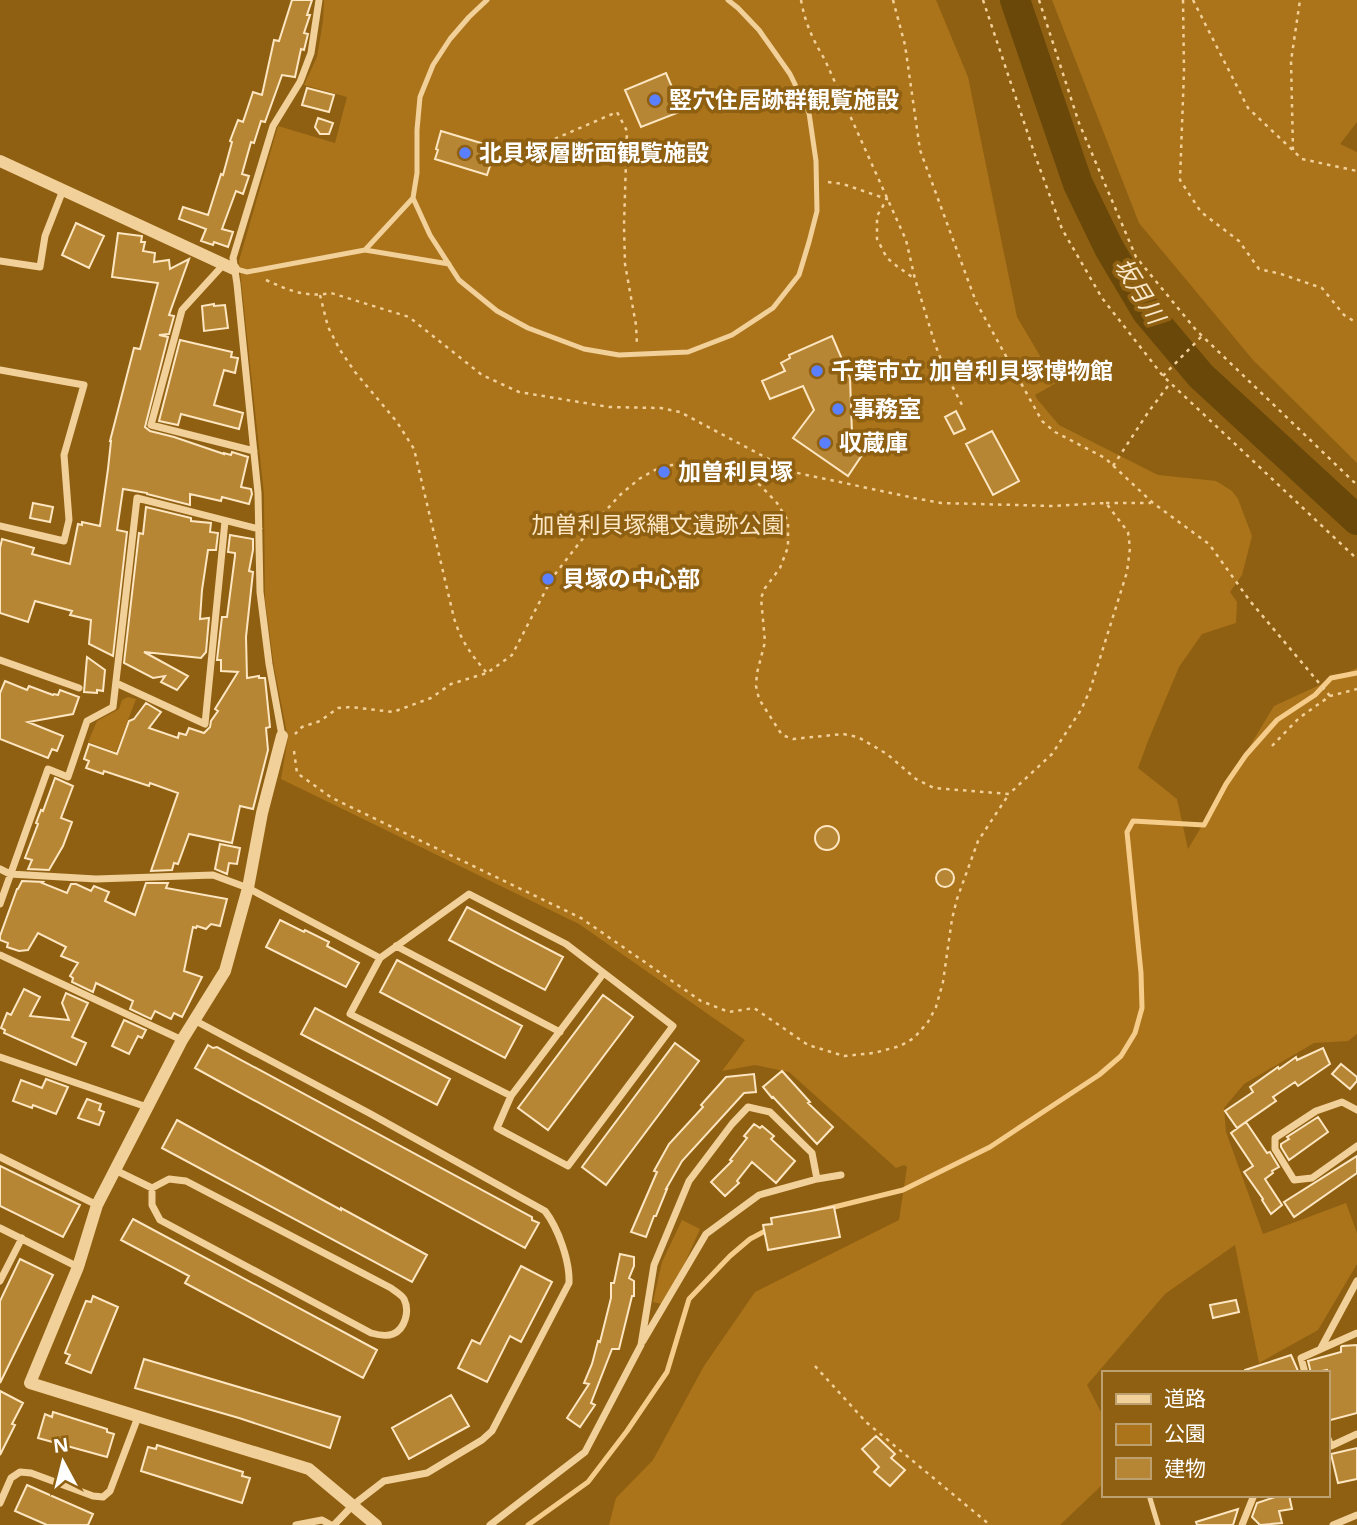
<svg xmlns="http://www.w3.org/2000/svg" width="1357" height="1525" font-family="'Noto Sans','Noto Sans JP',sans-serif">
<style>
.green{fill:#ab741b}
.lines{fill:none;stroke-linecap:round;stroke-linejoin:round}
.stream{stroke:#f6cc8b;stroke-width:5}
.river{stroke:#6a480a;stroke-width:30}
.building{fill:#b68634;stroke:#fde6c1;stroke-width:2}
.path{stroke:#f2d09a;stroke-width:2.5;stroke-dasharray:3.5 5;stroke-linecap:butt}
.service{stroke:#f2d09a;stroke-width:5}
.minor{stroke:#f2d09a;stroke-width:7}
.tertiary{stroke:#f2d09a;stroke-width:12}
.poi-dot{fill:#5b80ff;stroke:#8f6011;stroke-width:2.5}
.labels{text-anchor:middle;stroke-width:7;stroke-linejoin:round;paint-order:stroke}
.poi-label{font-size:23px;font-weight:bold;fill:#fff;stroke:#8f6011;text-anchor:start}
.park-label{font-size:23px;fill:#fde7c4;stroke:#8f6011}
.water-label{font-size:24px;font-style:italic;fill:#fbe8ca;stroke:#8f6011}
</style>
<rect width="100%" height="100%" fill="#8f6011"/>
<path class="green" d="M324 0H936L968 77 1017 317 1056 383 1035 395 1037 399 1059 425 1158 475 1216 481 1232 491 1238 499 1252 536 1242 575 1230 592 1237 602 1236 623 1202 634 1179 667 1148 741 1138 768 1177 799 1188 849 1274 706 1357 668V1034L1348 1041 1314 1043 1244 1084 1224 1108 1226 1132 1263 1234 1346 1203 1357 1233V1264L1318 1330 1259 1363 1235 1245 1165 1294 1087 1385 1103 1416V1484L1060 1525H609L616 1498 653 1460 704 1366 755 1292 899 1220 907 1167 904 1165 896 1168 789 1072 755 1065 722 1071 745 1040 579 924 281 779 288 738 274 667 265 599 264 494 239 261 278 126 335 143 347 97 304 85 317 57 323 21Z
M1052 0H1357V122L1340 144 1357 152V463L1253 360 1139 223Z
M128 697 136 699 116 752 88 742 97 721 119 709 122 700Z
M682 1220 700 1229 684 1265 662 1304 653 1302 662 1262Z"/>
<g class="lines">
<path class="stream" d="M814 1212 903 1190 990 1147 1099 1075 1121 1056 1135 1033 1142 1008 1141 973 1127 832 1133 821 1204 825 1226 784 1246 755 1277 720 1315 695 1331 678 1357 673
M528 1525 588 1482 627 1431 667 1372 689 1299 730 1256 750 1239 769 1229"/>
<path class="river" d="M1015 0 1078 184 1109 248 1147 312 1201 376 1357 520"/>
</g>
<path class="building" d="M292 0H312L307 15H310L304 33 308 34 304 50 301 49 295 77 282 75 265 122 261 121 254 143 251 142 242 174 249 176 243 194 236 191 222 229 233 232 228 247 214 242 213 245 201 241 206 229 179 219 183 207 208 215 221 174 223 175 232 142 230 141 238 120 243 122 253 92 262 95 274 40 279 41Z
M666 73 682 111 641 127 625 90Z
M307 88 334 95 329 112 302 105Z
M318 118 333 123 329 134H320L315 127Z
M441 131 494 147 491 154H494L487 175 435 159 438 150 436 149Z
M76 223 104 236 89 268 62 255Z
M118 233 142 236 141 242H145L143 251 155 253 154 262 169 260 170 269 189 259 169 315 174 316 169 334 159 335 168 337 145 427 150 431 174 437 224 454V453L231 455 232 452 248 457 241 487 251 489 252 494 249 504 222 497 221 501 190 494V505L147 494V493L123 489 117 530 127 532 113 656 89 644 91 620 70 615 72 611 35 601 28 622 0 613V548L2 539 34 548 32 554 70 564 78 524 82 525V522L100 526 108 469 111 441H110L134 348 140 349 158 283 112 277Z
M214 304V306L225 305 228 328 204 331 202 306Z
M832 336 850 378 852 433H862V444L856 451 862 455 848 476 793 438 814 410 803 386 770 399 762 381 785 371 781 363 790 358 789 355Z
M180 340 232 352 231 357 238 358 235 373 224 370 214 405 243 413 239 429 181 414 178 425 159 421Z
M956 411 965 429 954 434 945 417Z
M992 431 1019 481 993 495 966 444Z
M33 503 53 507 50 522 30 518Z
M146 507 191 518V521L211 523 210 532 218 533 216 550H208L202 590 200 619 209 618 206 652 201 658 144 652 188 676 177 690 161 682 165 676 153 678 124 663 139 533 143 534Z
M230 535 253 539V550L249 571 253 572 246 637 247 678 259 676V678H265L270 727 266 728 268 750 253 809 240 806 232 843 189 834 178 864 174 863 172 870 151 871 178 793 150 783 149 786 104 771 103 774 86 768 89 761 84 759 89 744 117 754 129 721 134 719 146 703 161 712 149 728 178 738 179 733 186 735 189 728 204 733 210 727 211 721 218 711 215 709 238 672 221 671V660H217L222 617H227L235 556V553L228 552Z
M87 657 105 670 103 691 97 690V693L84 692Z
M5 681 27 690 29 686 53 695 54 694 58 695 60 690 79 697 73 714 28 722 63 736 57 751 52 749 48 758 0 739V693Z
M55 778 73 786 61 818 72 822 63 846 49 870 28 869 32 860 25 858 38 824 36 823 41 810 43 811Z
M815 838a12 12 0 1 1 24 0a12 12 0 1 1-24 0Z
M220 844 240 848 237 864 229 863 227 874 215 869Z
M936 878a9 9 0 1 1 18 0a9 9 0 1 1-18 0Z
M22 881 43 882 42 883 67 893 71 884H76L91 891 94 886 109 892 105 901 135 915 146 883H168L166 888 227 899 220 926 211 924 206 929 197 926 196 928 193 927 184 971 202 977 182 1017 174 1013 171 1019 155 1011 151 1019 130 1009 133 1001 96 983 93 992 72 982 73 978 70 976 78 963 61 956 66 947 38 933 28 950 19 951 7 947 8 943 0 940V936L17 889H18Z
M467 907 563 957 545 990 449 940Z
M280 920 304 932 305 930 329 942 327 946 359 963 346 987 266 947Z
M397 960 522 1026 505 1058 380 992Z
M24 989 40 997 30 1016 69 1020 62 1003 66 993 88 1003 72 1037 86 1043 76 1065 4 1033 5 1030 1 1028 7 1013 11 1015Z
M603 995 633 1017 548 1130 518 1108Z
M315 1008 450 1079 437 1105 301 1034Z
M124 1020 146 1030 142 1038 138 1036 129 1054 112 1046Z
M675 1043 699 1061 606 1185 582 1167Z
M208 1045 213 1048 217 1047 532 1217V1220L539 1223 525 1248 195 1068Z
M1323 1048 1330 1064 1298 1086 1295 1082 1273 1097 1276 1101 1237 1128 1225 1111 1253 1092 1250 1087 1278 1067 1279 1069 1296 1057 1297 1060Z
M1341 1064 1357 1077V1081L1350 1089 1332 1074Z
M782 1071 810 1102 808 1103 833 1127 817 1144 773 1097 772 1098 763 1087Z
M754 1074 756 1092 744 1093 682 1161 666 1189H667L656 1216H654L646 1237 631 1232 657 1172 654 1171 669 1144 703 1107 701 1105 726 1077Z
M46 1079 68 1087 56 1114 33 1105 32 1108 13 1101 21 1080 42 1088Z
M87 1099 101 1104 99 1110 104 1112 99 1125 78 1118Z
M1318 1117 1328 1132 1289 1160 1281 1147V1144L1289 1139 1287 1137Z
M177 1120 341 1210V1208L427 1255 412 1282 162 1148Z
M1246 1122 1267 1153 1270 1152 1279 1167 1272 1171 1273 1173 1265 1179 1282 1205 1271 1214 1262 1200 1263 1199 1244 1172 1253 1166 1231 1133Z
M754 1124 760 1128 762 1126 774 1136 771 1139 795 1161 776 1183 752 1162 737 1181 739 1183 725 1196 711 1182 732 1161 730 1160 747 1138 744 1136Z
M1357 1156V1173L1294 1217 1284 1202Z
M0 1166 80 1205 63 1237 0 1206Z
M834 1207 840 1237 768 1250 763 1225 772 1224 771 1218Z
M133 1219 377 1350 363 1378 185 1283 189 1276 121 1240Z
M620 1254 634 1257V1266L629 1278 634 1281V1296H632L619 1349H612L591 1403 595 1405 580 1427 567 1418 589 1384 584 1383 592 1364 598 1341 600 1342 611 1298V1283H614Z
M20 1259 53 1275 0 1383V1301Z
M521 1266 552 1282 521 1342 510 1336 487 1382 458 1368 472 1340 480 1344Z
M93 1296 118 1307 91 1373 66 1363 70 1355 65 1353 86 1301 91 1302Z
M1236 1300 1239 1312 1213 1318 1210 1305Z
M1357 1345V1413L1327 1421V1370L1311 1373 1308 1361 1341 1352V1347L1342 1346Z
M1291 1355 1299 1373H1245V1370Z
M144 1359 340 1417 330 1448 239 1418 135 1388Z
M0 1391 23 1403 12 1424 15 1425 0 1455Z
M451 1395 469 1426 409 1459 392 1428Z
M53 1412 107 1429V1432L114 1434 107 1457 38 1438 45 1414 52 1417Z
M876 1436 895 1454 891 1458 905 1470 890 1486 874 1472 879 1467 862 1449Z
M157 1445 243 1472 242 1476 250 1478 242 1503 141 1471 148 1447 156 1449Z
M1357 1448V1479L1338 1483 1331 1454Z
M27 1485 93 1514 88 1525H47L15 1511Z
M1275 1495H1289L1292 1509 1279 1511 1282 1523 1260 1525 1252 1517 1257 1503 1275 1497Z
M1238 1509 1233 1525H1197L1196 1522Z"/>
<g class="lines">
<path class="path" d="M801 0C805 23 813 40 825 60L906 240 915 279 935 344 948 378 963 407
M893 0 905 45 920 150 976 302 1042 421 1055 432 1105 458 1153 503 1209 544 1250 601 1330 696
M983 0 1036 158 1062 229 1102 298 1163 376 1357 559
M1039 0 1079 123 1136 257 1196 330 1357 485
M1183 0 1184 71 1180 180 1201 212 1239 241 1259 269 1281 274 1322 288 1344 315 1357 323
M1193 0 1248 108 1302 159 1357 171
M1293 150 1291 61 1300 0
M508 159 617 112 627 131 624 225 625 264 636 325 637 345
M828 182 843 184 887 199 877 216V239L887 258 898 267 915 279
M266 280C288 290 306 298 331 293L409 317 482 375 519 392 609 407 661 408 680 412 793 472 914 498 941 503 1052 506 1106 503 1128 532 1130 548 1127 572 1090 690 1081 710 1052 754 1009 794 934 788 916 779 887 754 858 737 843 734 793 739 782 735 759 699 756 686 757 673 765 642 761 598 765 588 780 568 788 547V521L777 503 761 486 745 473 722 466 697 463 672 465 655 470 639 479 620 495 598 519 552 578 512 655 487 673 451 684 431 698 393 712 351 707 338 708 320 721 302 727 295 734
M320 295 328 327 340 350 355 372 397 422 414 449 454 618C461 641 471 654 486 672
M1163 376 1202 336
M1113 466 1149 411 1171 382
M1106 503H1151
M1272 746 1299 718 1330 696 1357 689
M294 751 297 773 332 798 581 918 701 1001 729 1012 754 1008 808 1045 844 1056 874 1053 900 1046 914 1038 928 1022 936 1007 943 982 952 919 957 899 978 841 1009 794
M815 1366 866 1422 990 1525"/>
<path class="service" d="M487 0 469 17 450 39 433 65 420 97 417 130V173L413 198 430 235 459 280 497 311 528 328 584 349 619 355 688 352 732 335 773 308 799 275 809 242 817 211 816 161 809 113 790 74 759 30 738 8 728 0
M365 250 449 264
M236 269 247 272 365 250 413 198
M1149 1495 1158 1525"/>
<path class="minor" d="M0 261 40 267 45 236 63 190
M224 264 182 310 151 425 254 451
M0 370 84 385 64 455 69 520 64 541 0 526
M0 660 79 688
M116 683 205 724 225 521
M282 736 269 664 260 592 258 493 237 284 233 258 273 126 300 82 311 53 319 0
M0 869 10 874 96 879 213 875 248 888 380 958
M0 904 48 769 68 777 87 721 113 707 137 498 259 529
M396 946 560 1032
M0 955 182 1040
M194 1020 369 1113 545 1211C558 1228 570 1261 569 1283L492 1431 482 1440 427 1473 384 1481 353 1505 334 1525
M0 1057 147 1107
M511 1096 350 1014 380 958 469 894 566 944 673 1026 568 1166 497 1128 511 1096 603 974
M1357 1110 1342 1102 1316 1111 1275 1138V1149L1294 1180 1312 1178 1357 1146
M0 1157 97 1205
M115 1170 152 1188
M169 1179 186 1181 391 1288C395 1291 402 1295 404 1299 410 1311 405 1329 393 1334 386 1337 378 1335 371 1333L160 1220 152 1205V1188Z
M0 1228 78 1267
M0 1281 22 1238
M643 1341 706 1234 759 1195 817 1179
M1321 1348 1357 1281
M1305 1373 1301 1358 1357 1333
M1327 1436 1331 1446 1357 1434
M0 1503 11 1478 20 1472 31 1473 93 1496 103 1497 110 1491 138 1417
M296 1525 322 1520 331 1525
M490 1525 585 1452 641 1345 654 1265 689 1181 732 1124 748 1107 770 1112 812 1153 817 1179 841 1175
M1242 1525 1254 1495
M1333 1525 1357 1515"/>
<path class="tertiary" d="M0 161 234 269
M282 736 262 813 248 888 225 971 182 1040 97 1205 78 1267 30 1383 309 1469 376 1525"/>
</g>
<g class="poi-dot">
<circle cx="655" cy="100" r="7"/>
<circle cx="465" cy="153" r="7"/>
<circle cx="817" cy="371" r="7"/>
<circle cx="838" cy="409" r="7"/>
<circle cx="825" cy="443" r="7"/>
<circle cx="664" cy="472" r="7"/>
<circle cx="548" cy="579" r="7"/>
</g>
<g class="labels">
<g class="poi-label">
<text x="669" y="108">竪穴住居跡群観覧施設</text>
<text x="479" y="161">北貝塚層断面観覧施設</text>
<text x="831" y="379">千葉市立 加曽利貝塚博物館</text>
<text x="852" y="417">事務室</text>
<text x="839" y="451">収蔵庫</text>
<text x="678" y="480">加曽利貝塚</text>
<text x="562" y="587">貝塚の中心部</text>
</g>
<g class="park-label">
<text x="658" y="533">加曽利貝塚縄文遺跡公園</text>
</g>
<g class="water-label">
<text transform="translate(1139 291) rotate(58)" y="8">坂月川</text>
</g>
</g>
<rect x="1102" y="1371" width="228" height="126" fill="#8f6011" stroke="#bca070" stroke-width="2"/>
<rect x="1116" y="1394" width="35" height="10" fill="#f2d09a" stroke="#bca070" stroke-width="2"/>
<text x="1164" y="1406" font-size="21" fill="#ffffff">道路</text>
<rect x="1116" y="1424" width="35" height="21" fill="#ab741b" stroke="#bca070" stroke-width="2"/>
<text x="1164" y="1441" font-size="21" fill="#ffffff">公園</text>
<rect x="1116" y="1458" width="35" height="21" fill="#b68634" stroke="#bca070" stroke-width="2"/>
<text x="1164" y="1476" font-size="21" fill="#ffffff">建物</text>
<g transform="translate(63 1462) rotate(353)" stroke="#8f6011" stroke-width="5" paint-order="stroke">
<path d="M0-5L12 26L0 18L-12 26Z" fill="#ffffff"/>
<text y="-10" font-size="19" font-weight="bold" text-anchor="middle" fill="#ffffff">N</text>
</g>
</svg>
